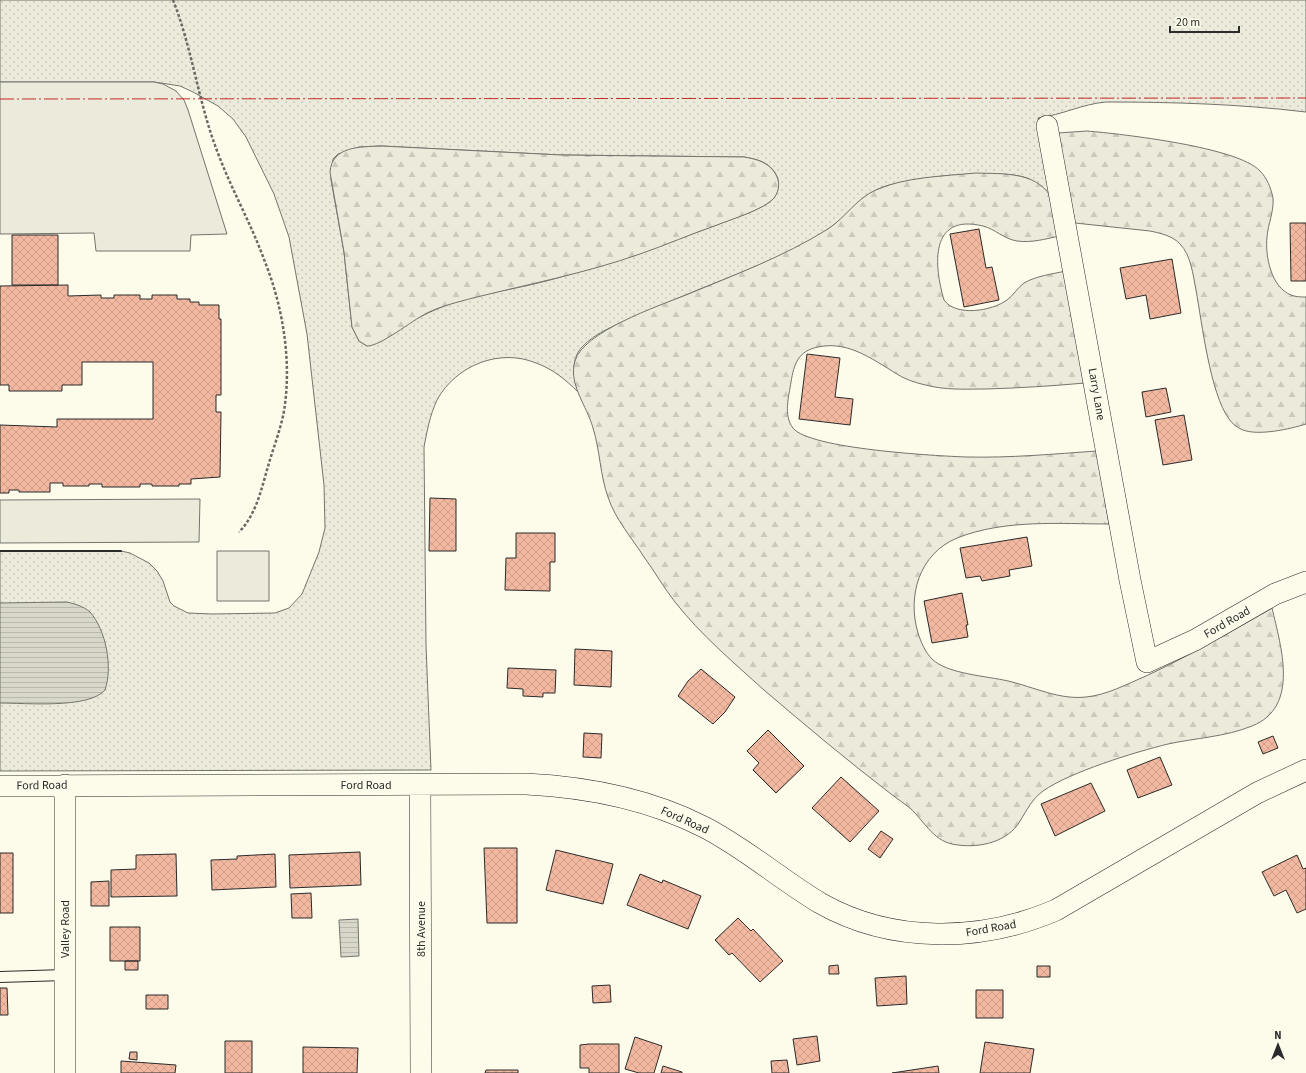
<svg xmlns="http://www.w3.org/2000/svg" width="1306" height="1073" font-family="'Source Sans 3',sans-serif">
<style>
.grass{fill:url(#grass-dots);stroke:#74746e;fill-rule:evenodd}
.forest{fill:url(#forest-firs);stroke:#74746e}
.park{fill:#ecebdb;stroke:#74746e}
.parking{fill:#eceadb;stroke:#74746e}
.water{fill:url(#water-rules);stroke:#74746e}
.building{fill:url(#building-cross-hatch);stroke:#2b2b2b}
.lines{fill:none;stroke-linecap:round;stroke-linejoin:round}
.service-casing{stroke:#2b2b2b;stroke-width:12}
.minor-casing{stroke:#2b2b2b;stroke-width:22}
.path{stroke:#6a6964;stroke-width:2.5;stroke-dasharray:3 2;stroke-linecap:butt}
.service{stroke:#fdfbea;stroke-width:10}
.minor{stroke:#fdfbea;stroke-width:21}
.wall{stroke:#2b2b2b;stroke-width:2}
.power{stroke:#c62828;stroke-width:1;stroke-dasharray:14 3 2 3;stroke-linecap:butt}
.labels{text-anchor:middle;stroke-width:3;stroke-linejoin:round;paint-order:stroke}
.street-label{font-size:12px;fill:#2b2b2b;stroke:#fdfbea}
</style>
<defs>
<pattern id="grass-dots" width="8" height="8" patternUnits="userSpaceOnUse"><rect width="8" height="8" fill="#ecebdb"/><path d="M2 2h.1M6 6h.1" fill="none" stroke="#cbcabc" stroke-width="1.8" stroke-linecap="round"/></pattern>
<pattern id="forest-firs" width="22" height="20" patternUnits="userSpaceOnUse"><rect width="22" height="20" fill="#ecebdb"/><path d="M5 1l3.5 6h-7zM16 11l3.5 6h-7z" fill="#cbcabc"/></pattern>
<pattern id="water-rules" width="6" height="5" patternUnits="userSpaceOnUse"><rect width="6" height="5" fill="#d8d7c9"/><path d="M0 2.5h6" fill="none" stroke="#bab9ad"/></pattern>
<pattern id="building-cross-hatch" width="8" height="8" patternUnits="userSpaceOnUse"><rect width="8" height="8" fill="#f2b8a0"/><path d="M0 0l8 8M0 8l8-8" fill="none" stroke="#d09e8a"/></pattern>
</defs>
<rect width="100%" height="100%" fill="#fdfbea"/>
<path class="grass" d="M0 0H1306V112C1239 104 1173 102 1106 102 1082 104 1062 115 1038 118L1053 202C1046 195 1036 181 1027 178 1000 168 904 177 878 189 860 197 855 208 841 219 819 238 789 252 762 264 721 281 678 297 637 316 618 324 596 332 582 347 570 360 574 377 578 392 566 380 553 369 536 363 500 348 456 365 437 400 430 415 427 431 424 447L426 645 431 770 0 771V551H121L130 553 149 563 157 571 163 581 170 602 174 606 188 613 212 614 275 613 289 608 302 594 319 552 325 528 324 485 307 334 289 237 274 194 246 137 233 119 218 106 193 92 180 86 154 82H0ZM381 146 561 155 744 157C755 159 766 161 773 170 780 178 780 189 774 198 765 209 733 218 719 224 663 245 609 264 550 280 517 289 483 293 450 304 421 314 395 331 367 346L359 341 352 327 344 252 331 180 333 159 338 154 359 147Z"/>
<path class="forest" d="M1087 131C1122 134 1238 147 1260 171 1267 178 1271 188 1273 198 1274 212 1268 224 1267 237 1265 256 1271 287 1291 295 1296 297 1301 297 1306 297V424C1290 429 1259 436 1243 430 1238 428 1232 424 1229 419 1210 393 1202 323 1196 290 1193 275 1191 255 1180 244 1173 236 1160 233 1150 231L1075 223 1058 133Z
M381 146 561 155 744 157C756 159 768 162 775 173 780 181 780 190 774 198 763 210 732 219 717 225 691 234 666 245 640 254 586 273 529 284 473 298 458 302 441 306 427 313 411 321 381 346 367 346L359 341 352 327 344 252 330 172C332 146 360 147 381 146Z
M976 173C1003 174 1041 171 1053 202 1057 212 1057 225 1059 236 1046 239 1031 243 1017 241 1004 239 995 229 983 226 929 213 934 266 944 300 956 317 992 311 1007 300 1013 296 1017 288 1024 283 1036 276 1052 274 1066 271L1085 383C1052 386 1019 388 986 389 970 389 951 390 935 387 924 385 912 382 902 377 876 362 850 340 818 347 798 351 794 364 791 382 789 396 783 415 793 428 809 449 937 456 967 457 1010 458 1054 454 1097 451L1109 524C1060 524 1005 519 957 538 919 554 907 596 918 633 921 642 925 652 932 659 947 674 987 676 1008 681 1034 687 1059 700 1086 697 1107 695 1127 684 1146 676 1189 656 1230 632 1272 608 1281 647 1300 707 1252 726 1225 737 1195 738 1168 744 1135 752 1070 772 1043 791 1032 799 1027 810 1020 821 1008 842 980 848 958 845 934 843 926 823 910 808 904 803 897 799 891 794 848 761 806 726 764 690 733 662 701 635 675 602 664 588 655 572 644 557 632 538 615 519 608 497 600 475 600 450 593 428 587 406 568 384 575 361 583 332 658 306 686 295 734 275 783 257 828 229 846 217 857 198 876 190 904 177 945 176 976 173Z"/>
<path class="park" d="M217 551H269V601H217Z"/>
<path class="parking" d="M0 82H154L163 84 176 91 184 100 188 110 227 234 191 235 190 251H96L94 233 0 234Z
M200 499 199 542 0 543V500Z"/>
<path class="water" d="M67 602C75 604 83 606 90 612 106 630 113 667 105 690 89 709 25 703 0 703V603Z
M358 919 359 956 341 957 339 920Z"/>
<path class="building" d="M1290 223H1306V281H1291Z
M979 229 986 268 992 267 999 300 964 307 950 234Z
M12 235H58V285H12Z
M1172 259 1181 313 1150 319 1146 295 1126 299 1120 268Z
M68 285V296L101 295V298H114V295H140V299H152V295H177V299H190V302H199V305H219V319H221V395H216V412H221L220 477 191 479V484H179V486H152V484H140V487H102V484H89V486H63V483H50V492H19V490H9V493H0V425L57 427V419H153V362H82V385H62V391H9V385H0V286Z
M807 354 840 358 835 397 853 399 850 425 799 419Z
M1166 388 1171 412 1146 417 1142 392Z
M1184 415 1192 460 1163 465 1155 420Z
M430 498 456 499V551H429Z
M516 533H555V562H550V591L505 590 506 558H516Z
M1027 537 1032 566 1009 570 1010 576 982 581 980 576 966 578 960 548Z
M962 593 968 625H966L968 637 932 643 924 601Z
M575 649 612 651 611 687 574 685Z
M508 668 556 670 555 693H543V697L523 696V689L507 688Z
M701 669 735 697 725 712 713 724 678 696 688 681Z
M768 730 804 766 776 793 753 770 759 763 747 751Z
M584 733 602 734 601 758 583 757Z
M1273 736 1278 748 1263 754 1258 742Z
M1160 757 1172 785 1138 798 1127 770Z
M841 777 879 811 850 842 812 808Z
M1091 783 1105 811 1055 836 1041 804Z
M881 831 893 839 880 858 868 849Z
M484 848H517V923H487Z
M556 850 613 864 603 904 546 890Z
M360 852 361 885 290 888 289 855Z
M0 853H13V913H0Z
M176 854 177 896 111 897V870L136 869V855Z
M275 854 276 887 212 890 211 860 237 859V856Z
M1297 855 1303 869 1306 868V909L1297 913 1286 890 1274 896 1262 872Z
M640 874 662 883 663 880 701 896 688 929 627 905Z
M109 881V906H91V882Z
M311 893 312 918H292L291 894Z
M738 918 751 931 753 929 783 961 760 982 732 953 729 955 715 940Z
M110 927H140V961H110Z
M125 961H138V970H125Z
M838 965 839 974H829V966Z
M1037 966H1050V977H1037Z
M906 976 907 1004 877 1006 875 978Z
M610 985 611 1002 593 1003 592 986Z
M0 988H7L8 1015H0Z
M976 990H1003V1018H976Z
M146 995H168V1009H146Z
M817 1036 820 1061 797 1065 793 1039Z
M635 1037 662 1046 654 1073H639L625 1069Z
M225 1041H252V1073H225Z
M985 1042 1034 1049 1030 1073H980Z
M589 1044H619V1073H589V1068H580V1045Z
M303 1047 358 1048 357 1073H303Z
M130 1052H137V1060L129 1059Z
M787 1060 789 1073H772L771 1061Z
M121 1061 176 1065 175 1073H121Z
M663 1066 682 1072V1073H661Z
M938 1066 939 1073H892Z
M486 1070H518V1073H485Z"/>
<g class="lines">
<defs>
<path id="service" d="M0 977 65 975"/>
<path id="minor" d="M1047 126 1130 580 1147 662 1195 640 1275 594 1306 582
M420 785 421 1073
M0 786 526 784C587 787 649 799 704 827 745 848 780 879 820 903 892 944 982 942 1056 910L1257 793 1306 770
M65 1073V785"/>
</defs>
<use href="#service" class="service-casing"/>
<use href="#minor" class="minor-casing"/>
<path class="path" d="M173 0C192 48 198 100 216 148 230 187 251 223 265 262 283 307 292 362 284 411 281 428 274 446 269 463 262 486 257 514 239 532"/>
<use href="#service" class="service"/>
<use href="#minor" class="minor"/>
<path class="wall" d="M0 551H121"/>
<path class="power" d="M0 99 1306 98"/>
</g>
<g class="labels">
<g class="street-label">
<text transform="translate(1097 394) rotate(80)" y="4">Larry Lane</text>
<text transform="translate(1227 622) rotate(-30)" y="4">Ford Road</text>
<text transform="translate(42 785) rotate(-1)" y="4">Ford Road</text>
<text x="366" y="789">Ford Road</text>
<text transform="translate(685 820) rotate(24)" y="4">Ford Road</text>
<text transform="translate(991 928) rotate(-10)" y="4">Ford Road</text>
<text transform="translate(65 929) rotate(-90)" y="4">Valley Road</text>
<text transform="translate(421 929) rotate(-90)" y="4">8th Avenue</text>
</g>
</g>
<g transform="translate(1278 1045)" stroke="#fdfbea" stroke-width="3" paint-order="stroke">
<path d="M0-3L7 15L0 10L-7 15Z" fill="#2b2b2b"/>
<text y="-6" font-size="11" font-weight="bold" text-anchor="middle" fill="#2b2b2b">N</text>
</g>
<path d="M1170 26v6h69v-6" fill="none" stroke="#2b2b2b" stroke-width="2"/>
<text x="1176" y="26" font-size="12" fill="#2b2b2b" stroke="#fdfbea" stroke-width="3" paint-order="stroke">20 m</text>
</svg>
